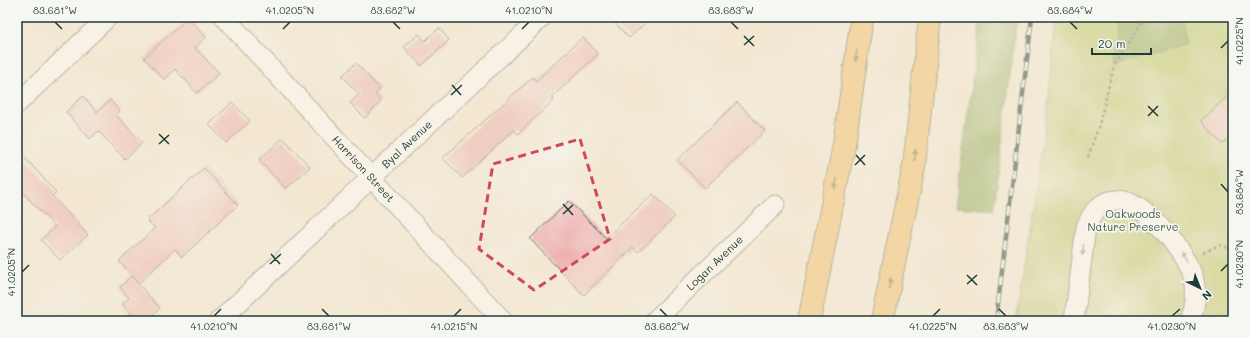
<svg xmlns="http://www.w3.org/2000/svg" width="1250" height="338" font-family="Mali,sans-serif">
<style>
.green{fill:#bbcb6d;stroke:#6d8450}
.forest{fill:#94af60;stroke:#5a764a}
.building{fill:#edb0ad}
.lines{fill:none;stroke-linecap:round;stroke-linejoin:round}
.minor-casing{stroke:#69786b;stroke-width:21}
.highway-casing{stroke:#69786b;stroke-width:24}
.path{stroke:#69786b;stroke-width:2.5;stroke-dasharray:3 3;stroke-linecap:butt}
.minor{stroke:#fff;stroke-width:19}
.highway{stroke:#f3c26a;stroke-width:22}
.rail-casing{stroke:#1f3d34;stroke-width:4.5}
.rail{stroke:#f6f6f2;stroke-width:3;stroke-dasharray:9;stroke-linecap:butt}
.oneway{fill:#7e794c}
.oneway2{fill:#8f9e9a}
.marked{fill:none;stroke:#d1495b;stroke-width:3;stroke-dasharray:8 5;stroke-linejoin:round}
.ticks{fill:none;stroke:#1f3d34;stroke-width:1.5}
.labels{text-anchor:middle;stroke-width:3.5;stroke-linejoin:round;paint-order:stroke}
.street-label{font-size:11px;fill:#1f3d34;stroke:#f6f6f2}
.park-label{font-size:11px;fill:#3e593f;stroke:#f6f6f2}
.neatline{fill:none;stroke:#1f3d34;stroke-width:1.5}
.ticks-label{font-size:10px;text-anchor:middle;fill:#1f3d34}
</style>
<rect width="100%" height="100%" fill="#f6f6f2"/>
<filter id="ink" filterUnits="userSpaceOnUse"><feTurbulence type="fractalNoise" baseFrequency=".025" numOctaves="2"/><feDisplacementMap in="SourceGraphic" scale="8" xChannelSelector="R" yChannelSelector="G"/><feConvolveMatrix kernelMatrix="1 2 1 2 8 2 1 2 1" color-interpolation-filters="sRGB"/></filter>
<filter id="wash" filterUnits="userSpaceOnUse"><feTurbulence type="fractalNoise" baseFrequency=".012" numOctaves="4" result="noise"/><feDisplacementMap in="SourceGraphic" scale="16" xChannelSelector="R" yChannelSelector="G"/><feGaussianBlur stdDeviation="0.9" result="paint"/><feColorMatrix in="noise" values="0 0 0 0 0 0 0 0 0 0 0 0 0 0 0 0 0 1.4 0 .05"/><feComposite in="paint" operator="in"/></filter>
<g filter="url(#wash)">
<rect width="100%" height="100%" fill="#f3e7d2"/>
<path class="green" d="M1056 17H1233V321H1016L1048 107Z"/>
<path class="forest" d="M981 17H1017L994 210 955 207Z
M1119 17H1182L1185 44 1114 66Z"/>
<g id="blocks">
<path class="building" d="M609 17H652L629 38Z
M188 18 206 37 195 48 219 73 197 93 175 69 164 80 144 58Z
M439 28 449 40 421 66 404 47 419 34 425 41Z
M583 37 598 54 552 97 554 100 518 134 514 130 462 178 443 158 533 77 536 81Z
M356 63 380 89 375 94 381 101 365 118 350 103 359 94 342 76Z
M1233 91V134L1222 144 1201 121Z
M83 96 97 112 110 100 120 111 116 115 142 143 125 159 98 131 90 139 66 112Z
M232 102 250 121 226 143 209 125Z
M737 102 765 131 705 188 677 160Z
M283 138 310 167 286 189 259 160Z
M25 158 56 192 52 196 88 235 60 260 41 240 55 227 17 186V166Z
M204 168 238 205 182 257 175 249 139 283 119 261 155 228 147 220Z
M653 194 675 217 638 252 633 247 584 295 530 239 569 201 606 238Z
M131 276 160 308 146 321H138L122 304 129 298 120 287Z"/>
</g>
</g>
<g filter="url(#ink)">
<use href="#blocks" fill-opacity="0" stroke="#69786b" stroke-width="1"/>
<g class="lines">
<defs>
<g id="minor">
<path id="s1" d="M224 17 503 321"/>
<path d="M17 104 108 17"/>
<path id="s2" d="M219 321 542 17"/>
<path id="s3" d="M654 321 775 205"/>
<path d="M1074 321 1086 227C1092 213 1099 201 1116 200 1144 198 1187 255 1194 279 1197 293 1195 308 1190 321"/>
</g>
<path id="highway" d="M809 321 844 145 862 17
M882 321 914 166 930 17"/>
</defs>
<use href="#minor" class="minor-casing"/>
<use href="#highway" class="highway-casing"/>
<path class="path" d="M1088 157 1098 128 1114 66 1145 17
M1203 253 1219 245 1233 249"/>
<use href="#minor" class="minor"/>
<use href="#highway" class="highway"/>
<defs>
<path id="rail" d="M996 321 1032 17"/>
</defs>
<use href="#rail" class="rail-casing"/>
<use href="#rail" class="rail"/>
</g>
<defs><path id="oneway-solid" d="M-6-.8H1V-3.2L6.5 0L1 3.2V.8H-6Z"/></defs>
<g class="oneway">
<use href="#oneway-solid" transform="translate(856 56) rotate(98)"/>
<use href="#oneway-solid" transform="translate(915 155) rotate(-84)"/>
<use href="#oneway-solid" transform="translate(836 184) rotate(101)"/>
<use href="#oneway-solid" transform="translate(890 283) rotate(-78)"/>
</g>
<g class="oneway2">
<use href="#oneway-solid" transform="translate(1083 250) rotate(98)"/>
<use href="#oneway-solid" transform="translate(1184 257) rotate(-122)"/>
</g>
</g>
<path d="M0 0H1250V338H0ZM580 139 610 239 534 290 479 249 493 164Z" fill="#f3e7d2" fill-opacity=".55" fill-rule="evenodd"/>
<path class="marked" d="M580 139 610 239 534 290 479 249 493 164Z"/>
<path class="ticks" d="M55 22 62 29M393 22 400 29M731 22 738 29M1070 22 1077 29M283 29 290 22M522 29 529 22M744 36 754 46M744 45 754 36M1221 48 1228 41M452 85 461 95M451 95 462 85M1148 106 1158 116M1148 116 1158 106M159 134 169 144M159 144 169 135M856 155 865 165M855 165 865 155M1221 184 1228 192M563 204 573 215M563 214 573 205M271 254 280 264M270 264 281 254M1221 271 1228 264M22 272 29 265M967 275 977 285M967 284 977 275M322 309 329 316M660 309 667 316M999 309 1006 316M214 316 221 309M454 316 461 309M933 316 940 309M1172 316 1180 309"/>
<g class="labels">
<g class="street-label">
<text dy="4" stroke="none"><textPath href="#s2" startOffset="258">Byal Avenue</textPath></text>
<text dy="4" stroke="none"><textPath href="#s1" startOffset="206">Harrison Street</textPath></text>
<text dy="4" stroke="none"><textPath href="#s3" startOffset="84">Logan Avenue</textPath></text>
</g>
<g class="park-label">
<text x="1133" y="218">Oakwoods<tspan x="1133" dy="13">Nature Preserve</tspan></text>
</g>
</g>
<rect width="1250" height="338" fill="none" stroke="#f6f6f2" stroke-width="44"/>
<g transform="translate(1200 288) rotate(137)" stroke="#f6f6f2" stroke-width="3" paint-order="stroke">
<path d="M0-3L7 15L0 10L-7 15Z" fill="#1f3d34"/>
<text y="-6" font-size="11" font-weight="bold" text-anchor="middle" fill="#1f3d34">N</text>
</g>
<path d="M1092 48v6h59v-6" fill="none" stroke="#1f3d34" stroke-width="2"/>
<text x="1098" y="48" font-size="12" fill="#1f3d34" stroke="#f6f6f2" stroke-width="3" paint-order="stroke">20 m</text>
<rect x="22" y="22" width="1206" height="294" class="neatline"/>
<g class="ticks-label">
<text x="55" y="14">83.681°W</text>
<text x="290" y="14">41.0205°N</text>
<text x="393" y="14">83.682°W</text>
<text x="529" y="14">41.0210°N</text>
<text x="731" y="14">83.683°W</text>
<text x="1070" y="14">83.684°W</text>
<text transform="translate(1239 41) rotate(-90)" y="4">41.0225°N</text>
<text transform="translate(1239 192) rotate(-90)" y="4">83.684°W</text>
<text transform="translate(1239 264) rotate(-90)" y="4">41.0230°N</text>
<text transform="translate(11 272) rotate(-90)" y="4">41.0205°N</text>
<text x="214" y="330">41.0210°N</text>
<text x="329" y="330">83.681°W</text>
<text x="454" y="330">41.0215°N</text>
<text x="667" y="330">83.682°W</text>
<text x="933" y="330">41.0225°N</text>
<text x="1006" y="330">83.683°W</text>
<text x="1172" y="330">41.0230°N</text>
</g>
</svg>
